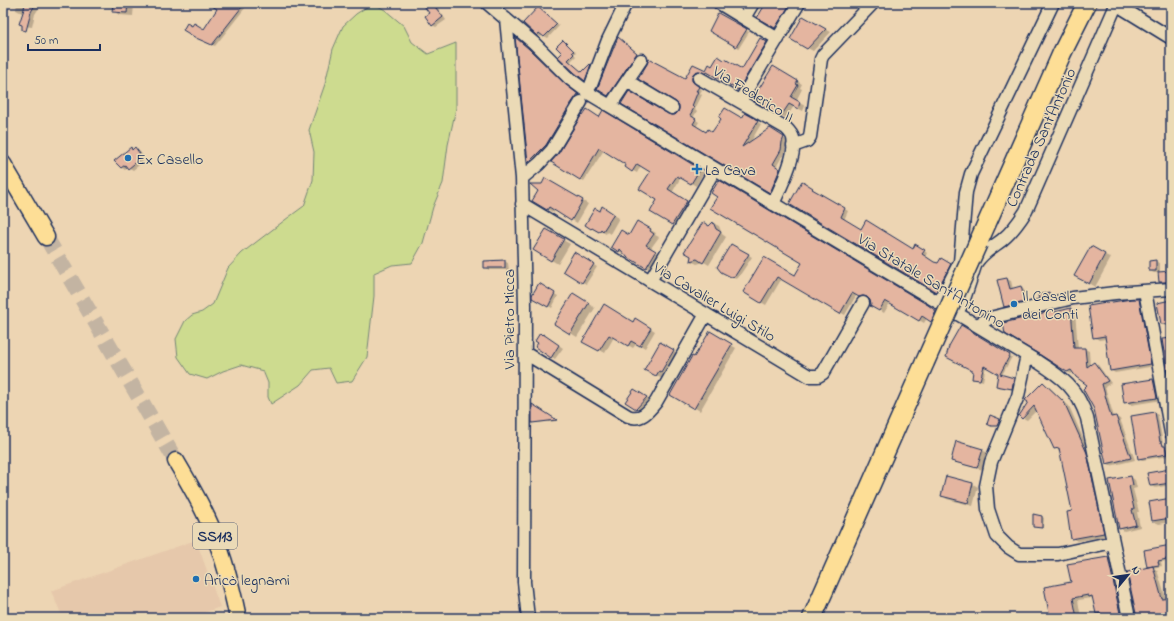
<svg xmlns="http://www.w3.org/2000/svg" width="1174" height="621" font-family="'Indie Flower',sans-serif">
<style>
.built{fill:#e6c8ab}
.green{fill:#cddb8f;stroke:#748576}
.shadow{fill:#0003}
.building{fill:#e4b5a0;stroke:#1b2f5e}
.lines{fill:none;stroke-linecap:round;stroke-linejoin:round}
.major-tunnel{stroke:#c3b4a2;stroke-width:16;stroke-dasharray:16 8;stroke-linecap:butt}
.minor-casing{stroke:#1b2f5e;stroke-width:15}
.major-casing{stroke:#1b2f5e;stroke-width:19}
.highway-casing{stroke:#1b2f5e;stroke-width:21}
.minor{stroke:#ebdab6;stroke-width:12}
.major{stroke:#fdde96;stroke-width:16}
.highway{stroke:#fdde96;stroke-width:18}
.highway-bridge-casing{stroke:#1b2f5e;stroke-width:21;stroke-linecap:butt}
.highway-bridge{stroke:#fdde96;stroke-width:18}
.poi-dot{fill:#1f6fb2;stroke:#ebdab6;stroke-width:1.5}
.labels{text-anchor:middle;stroke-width:3;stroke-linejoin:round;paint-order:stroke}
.shield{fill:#ebdab6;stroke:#596278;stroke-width:1}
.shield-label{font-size:15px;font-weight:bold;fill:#1b2f5e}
.street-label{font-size:16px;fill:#1b2f5e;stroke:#ebdab6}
.poi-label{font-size:16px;fill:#1b2f5e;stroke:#ebdab6;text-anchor:start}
</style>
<rect width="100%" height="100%" fill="#edd5b3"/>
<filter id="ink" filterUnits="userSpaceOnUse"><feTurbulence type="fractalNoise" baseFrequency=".025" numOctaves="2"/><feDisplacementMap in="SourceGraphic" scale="8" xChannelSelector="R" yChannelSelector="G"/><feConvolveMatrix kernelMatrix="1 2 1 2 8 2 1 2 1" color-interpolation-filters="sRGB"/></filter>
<g filter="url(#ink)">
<path class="built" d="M196 540 220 607 190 618H63L51 591Z"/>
<path class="green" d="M373 3 385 10 404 26 412 42 428 54 456 43V108L448 145 443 183 433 207 423 243 412 263 392 265 374 273V296L367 357 352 381 336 383 329 368 313 370 300 385 271 404 268 397V383L263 371 241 365 223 371 207 379 190 374 178 357 176 339 185 321 192 315 202 312 213 304 228 268 242 253 285 220 304 206 313 180 314 152 309 130 325 84 333 49 343 26 356 14Z"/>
<path class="shadow" d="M17 3H40L39 8 35 14 32 27 24 26V14L16 10Z
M114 3H148L147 5 134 4 133 16 119 15 114 11Z
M209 3H249L215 46 200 40 205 30 218 9Z
M429 3 435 4 446 20 436 27 432 25Z
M767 3H783L794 10 782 31 759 17Z
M538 8 559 26 548 38 542 35 541 37 537 35Z
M719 14 749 32 739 48 710 31Z
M804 18 831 32 813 51 791 39Z
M517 39 532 52 568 87 581 97 549 147 532 164 529 163Z
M760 39 770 45 742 92 712 73 711 75 704 72 700 73 695 80 697 85 702 90 700 93 702 95 695 109 697 111 693 118 699 122 696 127 707 133H713L742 119 745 114 761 124 750 143 770 130 788 141 786 144 785 152 776 167 784 172 774 194 622 103 668 115 676 116 679 113 686 80 694 65 706 71 742 70Z
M563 41 576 52 574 54 576 56 570 62 583 73 590 65 592 66 587 81 576 73 564 53Z
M622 41 641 56 613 98 598 89Z
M773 67 802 84 800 88 802 89 796 101 805 106 803 111 794 106 786 118 754 100Z
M603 112 704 172 696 186 681 177 672 193 690 204 677 227 651 212 658 200 651 171 641 165 637 173 626 167 628 165 604 150 584 181 552 162 600 118Z
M131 149 133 150 135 149 139 151 144 157 141 159 143 162 133 170 128 167 125 170 121 167Z
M545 179 588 204 577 223 555 210 554 213 533 201Z
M719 182 940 314 935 323 927 318 924 323 890 303 884 313 872 306 871 299 867 297 864 299 857 294 845 315 782 278 766 305 744 292 765 259 795 277 803 263 718 196Z
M802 182 816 191H815L848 211 844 220 861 230 913 250 916 245 927 253 925 257 938 264 941 259 954 266 939 293 790 203Z
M603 208 619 218 610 234 607 232 606 234 599 230 598 232 586 225 600 212Z
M637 223 656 233 655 235 659 237 651 248 661 255 652 270 628 258 625 253 624 254 612 247 629 236Z
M713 223 719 226 722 234 726 237 709 265 704 262 697 264 691 261 710 227Z
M546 230 570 244 558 264 534 250Z
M732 245 752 257 738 278 736 279 726 274Z
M1091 247 1111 258 1095 287 1076 276Z
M574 253 597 267 586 284 564 271Z
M504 261 508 263 509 270H489L485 267Z
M1156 261 1160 264V273L1171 272V283L1163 284 1160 282 1159 273H1154L1150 271Z
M1007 279 1011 281 1013 289 1021 287 1024 290 1028 304 1009 309 1005 306Z
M539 285 558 296 552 308 533 297Z
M1049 293 1051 296 1041 299 1040 298Z
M574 295 595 308 577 337 556 324Z
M1139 300 1143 302 1155 366 1115 373 1110 370 1106 339 1099 340 1094 337Z
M1171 301V325L1165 326 1162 324Z
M1071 309 1075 311 1078 349H1085L1089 351 1090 366 1094 363 1098 365 1111 383 1105 387 1114 417H1116L1120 419 1135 460 1110 466 1106 463 1095 408 1088 385 1074 372 1071 374 1067 372 1029 318 1054 311 1056 313Z
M635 319 655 331 645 348 637 343 633 348 614 337 605 353 584 341 633 323Z
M961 327 1012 357 1002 375 1016 380 1014 389 999 387 997 386 1000 374 986 366 983 381 973 378 974 372 972 370Z
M710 332 736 348 700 411 672 394Z
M547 337 563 348 555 359 536 347Z
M1171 339V386L1163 340Z
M660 343 679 354 668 375 665 373 662 379 645 369Z
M1153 380 1159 383 1162 400 1131 405 1125 402 1123 385Z
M1043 383 1048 386 1069 406 1091 456 1108 536 1077 541 1072 538 1073 512 1061 452 1055 448 1037 410 1027 420 1023 418Z
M634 390 650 400 640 410 627 401Z
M533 405 557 421 535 423 533 422Z
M1155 413 1158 415 1163 444 1165 445V447L1168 449 1170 456 1142 460 1139 458Z
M991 417 1001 421 999 426H994Z
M982 450 988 453 983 470 957 463 952 460Z
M1170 470 1171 471V485L1155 488 1151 486Z
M947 477 973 484 978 487 973 506 947 499 942 495Z
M1131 477 1135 480 1137 488 1133 489 1139 512H1137L1140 527 1124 531 1120 528Z
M1171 499V522L1159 524 1153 521 1150 503Z
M1042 517 1044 518 1043 528 1036 527Z
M1171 543V560L1161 562 1162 566 1153 568 1157 570 1166 599H1171V618H1139L1151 568 1148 566 1170 547 1169 544Z
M1108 558 1113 560 1125 618H1097L1094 598H1092L1078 600 1081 618H1051L1072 583 1068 565Z"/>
<path class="building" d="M25 3H36L31 12 26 31 22 30V25L19 24 24 9Z
M113 3H128L127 13 112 12Z
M207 3H245L212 45 196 38 183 30 187 23 192 26 194 23 204 29 217 9Z
M422 3H432L443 17 432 26 425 16 429 13Z
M766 3H784L789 6 775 28 757 18Z
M538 7 557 24 544 37 539 33 537 36 523 23Z
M718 13 747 29 736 47 709 31Z
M803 16 826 29 807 49 790 39Z
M515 37 529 49 565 84 578 94 570 105 546 145 528 163Z
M618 37 637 53 635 56 608 96 597 89Z
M760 38 767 42 738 90 707 72 706 74 699 71 693 74 692 78V81L699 87 696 91H698L692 106 694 108 690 115 696 119 693 124 706 132 708 129 712 132 721 119 719 117 725 108 742 118 745 113 753 117 758 121 742 147 770 128 784 137 782 142 781 150 773 164 780 169 770 193 621 104 629 91 668 114 671 115H675L678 112 679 109V105L676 102 638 79 647 64 649 59 685 78 693 64 706 70 709 64 712 66 718 56 724 60 725 59 742 69Z
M563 40 574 51 572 52 574 54 568 60 582 72 590 64H591L585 81 575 73 558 57 562 53 556 47Z
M773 66 798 81 796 84 798 85 791 97 800 102 798 109 789 104 781 116 752 100Z
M587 109 599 117 603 110 700 169 691 184 677 176 668 189 687 201 672 225 650 212 657 200 639 189 650 172 637 164 632 172 625 167 626 165 599 148 580 180 551 162 558 154 582 114 583 115Z
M131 147 132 150 135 147 140 154 138 157 140 159 128 169 125 165 121 168 114 161Z
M545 178 583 200 571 221 549 207 547 210 532 201 538 191 530 184H542Z
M719 180 928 305 936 311 931 322 922 316 919 321 885 301 879 311 870 306 871 305 870 300 867 297 863 296 859 297 852 293 840 314 777 277 761 303 743 292 764 257 795 275 802 263 710 208 717 197 711 193Z
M802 181 813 188 812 189 845 208 841 217 861 229 866 220 913 249 915 244 925 250 922 254 934 262 938 263 941 258 951 264 936 292 789 204Z
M602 206 614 214 603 231 601 229 599 232 592 228 591 229 585 225 595 208 600 211Z
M637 221 651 229 650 231 654 234 646 245 656 251 646 268 631 259 628 258 620 249 619 252 611 247 621 230 629 235Z
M703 222 709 226 713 222 716 229 721 232 703 263 697 259 690 261 691 256 684 252Z
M546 229 564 239 551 261 533 250Z
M731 244 749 254 735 276 731 277 721 272 717 267Z
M1091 246 1105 254 1089 284 1074 276Z
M574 252 594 264 582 283 563 271Z
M505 260V268H484V261Z
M1156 260V271H1149V261Z
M1171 271V279H1168V282H1159L1158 272Z
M1007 278 1010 289 1021 286 1025 302 1004 307 997 280Z
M539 283 555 293 548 307 532 298V295Z
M1049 292 1050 296 1039 299 1038 295Z
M573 293 589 303 570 334 554 324Z
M1131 299H1139L1151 364 1110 371 1105 336 1093 338 1088 306Z
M1171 300V323L1161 324 1157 303Z
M604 304 633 322 635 318 651 328 640 346 631 341 628 346 609 335 599 351 582 342Z
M1071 308 1074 348H1085L1087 367 1094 362 1108 381 1102 384 1111 417 1116 416 1131 458 1106 464 1094 409 1083 389 1087 385 1076 377 1071 370 1067 372 1042 356 1005 334 1003 323 1028 317 1043 314V313L1054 310 1055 312Z
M961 325 1010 355 1000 374 1014 378 1012 389 996 386 998 374 984 366 980 380 972 379 973 371H971V370L946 357 949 346Z
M710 331 732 344 694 409 670 395 692 356 694 357Z
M540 333 542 335 543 334 559 345 551 358 535 347 538 343 535 341Z
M1171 338V371H1167L1162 339Z
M660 342 674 350 661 372 659 371 656 376 644 370Z
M1153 379 1157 398 1124 403 1121 384Z
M1043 382 1064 402 1087 453 1104 533 1071 539 1067 512 1072 511 1059 448 1054 449 1034 406 1022 419 1019 416 1028 402 1025 400Z
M634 389 647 397 636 409 625 402Z
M532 404 540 409 557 420 532 423Z
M1155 412 1160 442H1162L1163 446H1165L1167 454 1138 459 1131 416Z
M990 415 1000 419 997 426H991L987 424Z
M956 441 983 449 977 468 951 461Z
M1170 469 1171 483 1150 486 1147 473Z
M946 476 973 483 968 503 941 496Z
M1131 476 1133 485 1129 486 1134 509 1132 510 1136 525 1119 529 1109 480Z
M1171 498V518L1152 521 1149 502Z
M1033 514 1042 516V528L1033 527Z
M1171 545V558L1158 561 1159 565 1147 567 1144 550Z
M1108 557 1121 618H1101V613L1096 614 1092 596 1089 597 1088 595 1073 598 1077 618H1050L1044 587 1071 582 1067 564Z
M1153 566 1162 599 1171 598V618H1137L1127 572Z"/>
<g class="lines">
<path class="major-tunnel" d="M46 237 176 461"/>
<defs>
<path id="minor" d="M487 3 534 43 570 79 590 94 1038 362C1063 378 1077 388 1087 418L1129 618
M719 3 778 39
M1114 3 1171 38
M744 18 753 3
M506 19 522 178 525 306 524 582 528 618
M699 78 786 128C789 131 792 134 793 138 797 156 780 188 773 204
M627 81 672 108
M591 85 608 40 626 3
M740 101 799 3
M610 106 641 60
M793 146 807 141 810 137 821 59 823 55 873 3
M522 178 539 164 552 150 581 102
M522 204 809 376H818L823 373 863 303
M650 281 715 169
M1145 291 1171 433
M939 303 960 262 966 192 971 174 1053 3
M952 311 959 309 963 302 976 263C982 253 993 247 1002 240 1012 232 1019 222 1026 211L1117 3
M977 325 990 318 1073 298 1115 293 1171 289
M525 353 628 416C641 421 648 412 656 402L706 314
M1027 355 1018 396 991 462 986 486 988 509 997 536 1008 547 1019 554H1058L1113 542"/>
<path id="major" d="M3 164 46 237
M176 461C187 480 198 498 207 518 222 549 231 584 238 618"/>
<path id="highway" d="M978 243 1062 53 1087 3
M812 618 925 362"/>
</defs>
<use href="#minor" class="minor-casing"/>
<use href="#major" class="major-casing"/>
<use href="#highway" class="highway-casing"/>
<use href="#minor" class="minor"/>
<use href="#major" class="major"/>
<use href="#highway" class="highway"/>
<defs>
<path id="highway-bridge" d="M925 362 978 243"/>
</defs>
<use href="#highway-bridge" class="highway-bridge-casing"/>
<use href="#highway-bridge" class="highway-bridge"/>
</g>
</g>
<g class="poi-dot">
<circle cx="128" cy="158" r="4"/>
<path d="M695 163h4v4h4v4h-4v4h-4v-4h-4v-4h4z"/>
<circle cx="1014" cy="304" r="4"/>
<circle cx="196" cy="579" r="4"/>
</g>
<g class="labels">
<rect class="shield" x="193" y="523" width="44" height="26" rx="3"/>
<g class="shield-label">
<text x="215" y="541">SS113</text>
</g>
<g class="street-label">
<text transform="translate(754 93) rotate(32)" y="6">Via Federico II</text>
<text transform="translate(1040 137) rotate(-66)" y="6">Contrada Sant'Antonio</text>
<text transform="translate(932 280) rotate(31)" y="6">Via Statale Sant'Antonino</text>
<text transform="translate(715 301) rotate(31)" y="6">Via Cavalier Luigi Stilo</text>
<text transform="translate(508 319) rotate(-90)" y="6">Via Pietro Micca</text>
</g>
<g class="poi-label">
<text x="136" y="164">Ex Casello</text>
<text x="705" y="175">La Cava</text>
<text x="1022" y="301">Il Casale<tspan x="1022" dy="18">dei Conti</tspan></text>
<text x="204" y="585">Aricò legnami</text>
</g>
</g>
<rect width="1174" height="621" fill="none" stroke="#ebdab6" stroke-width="16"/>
<rect x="8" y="8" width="1158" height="605" fill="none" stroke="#1b2f5e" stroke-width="1.5" filter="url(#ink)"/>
<g transform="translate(1128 575) rotate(61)" stroke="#ebdab6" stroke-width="3" paint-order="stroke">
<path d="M0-3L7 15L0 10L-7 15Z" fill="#1b2f5e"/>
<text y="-6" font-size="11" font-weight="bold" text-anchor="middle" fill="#1b2f5e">N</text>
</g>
<path d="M28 44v6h72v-6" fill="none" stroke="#1b2f5e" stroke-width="2"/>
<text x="34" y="44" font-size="12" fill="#1b2f5e" stroke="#ebdab6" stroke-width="3" paint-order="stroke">50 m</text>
</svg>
